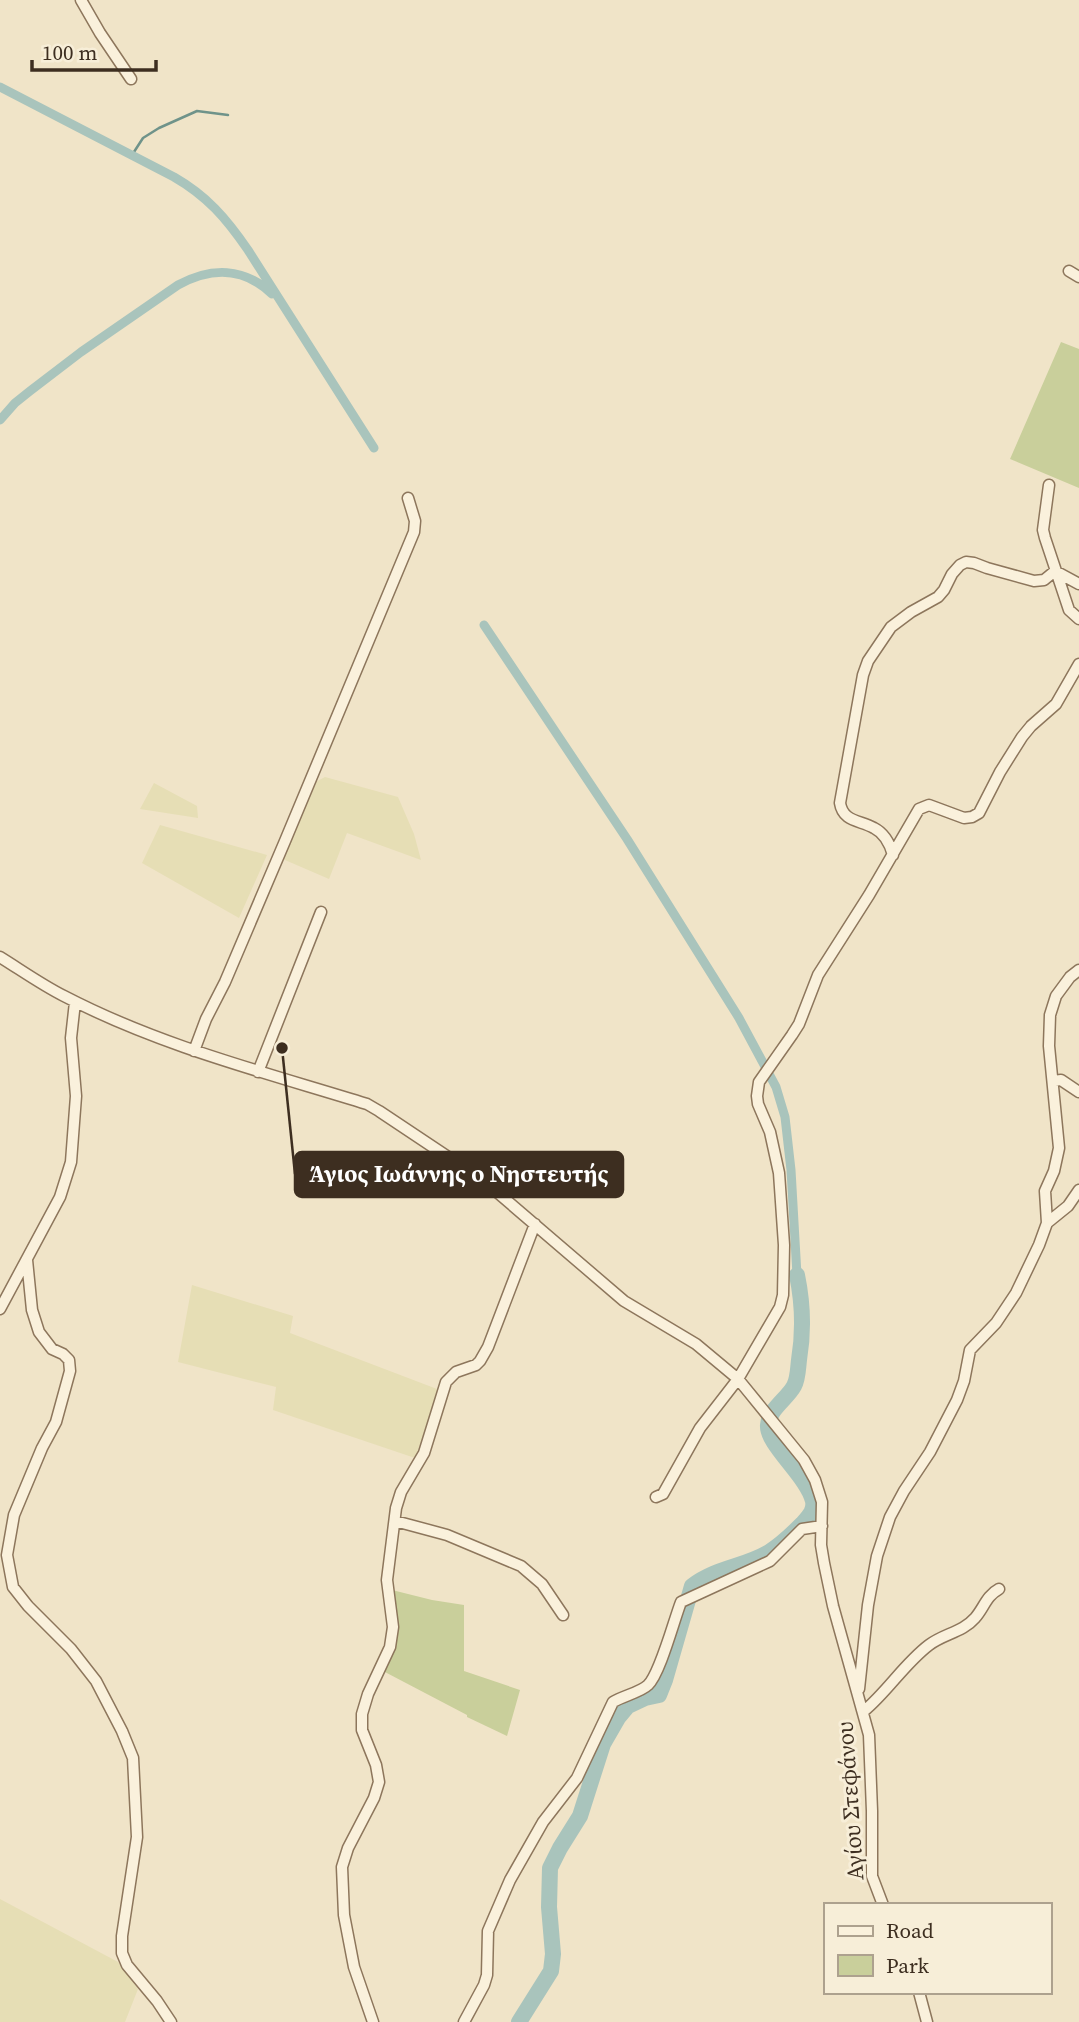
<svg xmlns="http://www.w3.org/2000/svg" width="1079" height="2022" font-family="'Source Serif 4',serif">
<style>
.farmland{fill:#e6deb5}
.green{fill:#c9cf9b}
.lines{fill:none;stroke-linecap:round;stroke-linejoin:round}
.stream{stroke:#6f938a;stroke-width:2.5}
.canal{stroke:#a9c4bc;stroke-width:9}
.river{stroke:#a9c4bc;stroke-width:16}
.minor-casing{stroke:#8d765c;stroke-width:13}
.minor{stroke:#faf1dc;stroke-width:10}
.labels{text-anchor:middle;stroke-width:6;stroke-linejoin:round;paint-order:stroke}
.street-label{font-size:23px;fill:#3d2e20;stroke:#f7eed8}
.leader{fill:none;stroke:#3d2e20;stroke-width:2.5}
.callout-dot{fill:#3d2e20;stroke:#f7eed8;stroke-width:2.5}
.callout{fill:#3d2e20;stroke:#3d2e20;stroke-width:2.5}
.callout-label{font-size:24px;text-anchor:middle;font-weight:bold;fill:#fff}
</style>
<rect width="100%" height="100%" fill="#f0e4c8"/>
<path class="farmland" d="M325 777 398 797 414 834 421 860 347 833 329 879 278 857 308 786Z
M154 783 197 806 198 818 140 809Z
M160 825 267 855 239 918 142 863Z
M192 1285 293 1316 290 1333 437 1389 425 1432 415 1458 273 1410 276 1387 178 1362Z
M0 1899 118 1962 138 1989 125 2022H0Z"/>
<path class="green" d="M1061 342 1079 349V488L1010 459Z
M392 1590 432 1600 464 1605V1671L520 1690 507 1736 467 1717V1715L383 1671C400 1637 396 1627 392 1590Z"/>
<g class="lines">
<path class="stream" d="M132 155 143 138 159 128 197 111 228 115"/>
<path class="canal" d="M0 87 174 177C207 196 226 218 248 250L374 448
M0 420 15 403 30 391 81 352 178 285C211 267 244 267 272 294
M484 625 627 839 739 1018 776 1087 785 1117 791 1170 797 1275"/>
<path class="river" d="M519 2022 551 1971 553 1954 549 1907 550 1868 560 1848 580 1816 603 1744 618 1718 628 1706 645 1698 659 1695 665 1680 692 1586C717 1567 744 1567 769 1552 782 1544 792 1534 802 1524 808 1517 815 1511 813 1501 807 1476 766 1444 768 1425 769 1409 787 1399 794 1386 798 1379 798 1368 799 1360 804 1330 803 1304 797 1275"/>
<defs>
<path id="minor" d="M81 0 100 33 131 79
M1069 271 1079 277
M1049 485 1043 530 1045 538 1069 610 1079 619
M893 855C890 844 884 833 874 828 860 820 843 822 840 803L863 675 868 661 891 627 911 612 938 597 944 590 952 574 960 565 966 562 974 563 987 568 1034 581 1044 580 1055 571 1079 584
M0 957C21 970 42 985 64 996 160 1046 264 1072 367 1104L379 1111 484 1181 624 1301 696 1344 738 1379 804 1460 815 1480 822 1502 821 1545 824 1563 833 1606 869 1735 872 1811V1876L883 1905
M194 1051 206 1019 225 982 285 841 414 532 415 521 408 498
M258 1072 321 912
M1053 1081 1061 1080 1079 1092
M1047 1223 1068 1206 1079 1190
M27 1260 32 1310 39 1332 52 1349 63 1354 69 1360 70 1371 56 1422 42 1448 14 1515 7 1555 13 1587 28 1606 71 1649 96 1681 122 1731 133 1758 137 1837 122 1936V1953L127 1965 157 2001 171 2022
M0 1309 60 1197 71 1162 76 1096 71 1038 75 1002
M656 1497 663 1494 700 1428 738 1379 780 1307 783 1295 784 1245 779 1173 770 1132 758 1104 757 1096 759 1082 792 1035 799 1024 818 975 869 895 919 809 929 805 964 818 972 817 979 813 1000 772 1022 737 1031 726 1056 704 1079 664
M395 1521 447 1535 521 1566 542 1584 563 1615
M859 1689 868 1605 877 1556 890 1517 904 1491 930 1452 957 1400 964 1381 970 1350 996 1323 1016 1293 1039 1245 1047 1223 1045 1191 1054 1171 1059 1148 1049 1046 1050 1015 1056 996 1070 977 1079 970
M864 1711C888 1691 904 1664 929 1645 943 1634 963 1632 975 1618 984 1608 986 1596 999 1589
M919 1992 927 2022
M373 2022 354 1967 344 1915 342 1867 348 1848 374 1798 379 1782 376 1765 362 1730V1714L368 1694 390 1647 393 1627 387 1580 396 1508 401 1492 424 1453 446 1382 456 1372 476 1365 480 1361 488 1347 535 1224
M464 2022 484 1985 487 1975 488 1931 510 1880 543 1822 577 1778 613 1702C623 1696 641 1692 648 1685 660 1674 674 1620 681 1602L770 1561 802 1529 822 1526"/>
</defs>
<use href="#minor" class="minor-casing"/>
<use href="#minor" class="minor"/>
</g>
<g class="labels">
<g class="street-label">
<text transform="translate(850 1801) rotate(-94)" y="8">Αγίου Στεφάνου</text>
</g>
</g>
<path class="leader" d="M282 1048L295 1174"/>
<circle class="callout-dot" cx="282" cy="1048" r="7"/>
<rect class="callout" x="295" y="1152" width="328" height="45" rx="7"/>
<g class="callout-label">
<text x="459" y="1182">Άγιος Ιωάννης ο Νηστευτής</text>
</g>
<rect x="824" y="1903" width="228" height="91" fill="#f7eed8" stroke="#ada18e" stroke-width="2"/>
<rect x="838" y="1926" width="35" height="10" fill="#faf1dc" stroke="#ada18e" stroke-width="2"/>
<text x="886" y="1938" font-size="21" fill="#3d2e20">Road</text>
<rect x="838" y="1955" width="35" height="21" fill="#c9cf9b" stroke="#ada18e" stroke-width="2"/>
<text x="886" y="1973" font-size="21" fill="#3d2e20">Park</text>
<path d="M32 60v10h124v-10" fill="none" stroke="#3d2e20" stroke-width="3.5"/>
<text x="42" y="60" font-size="21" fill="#3d2e20" stroke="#f7eed8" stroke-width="5" paint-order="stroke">100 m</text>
</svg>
